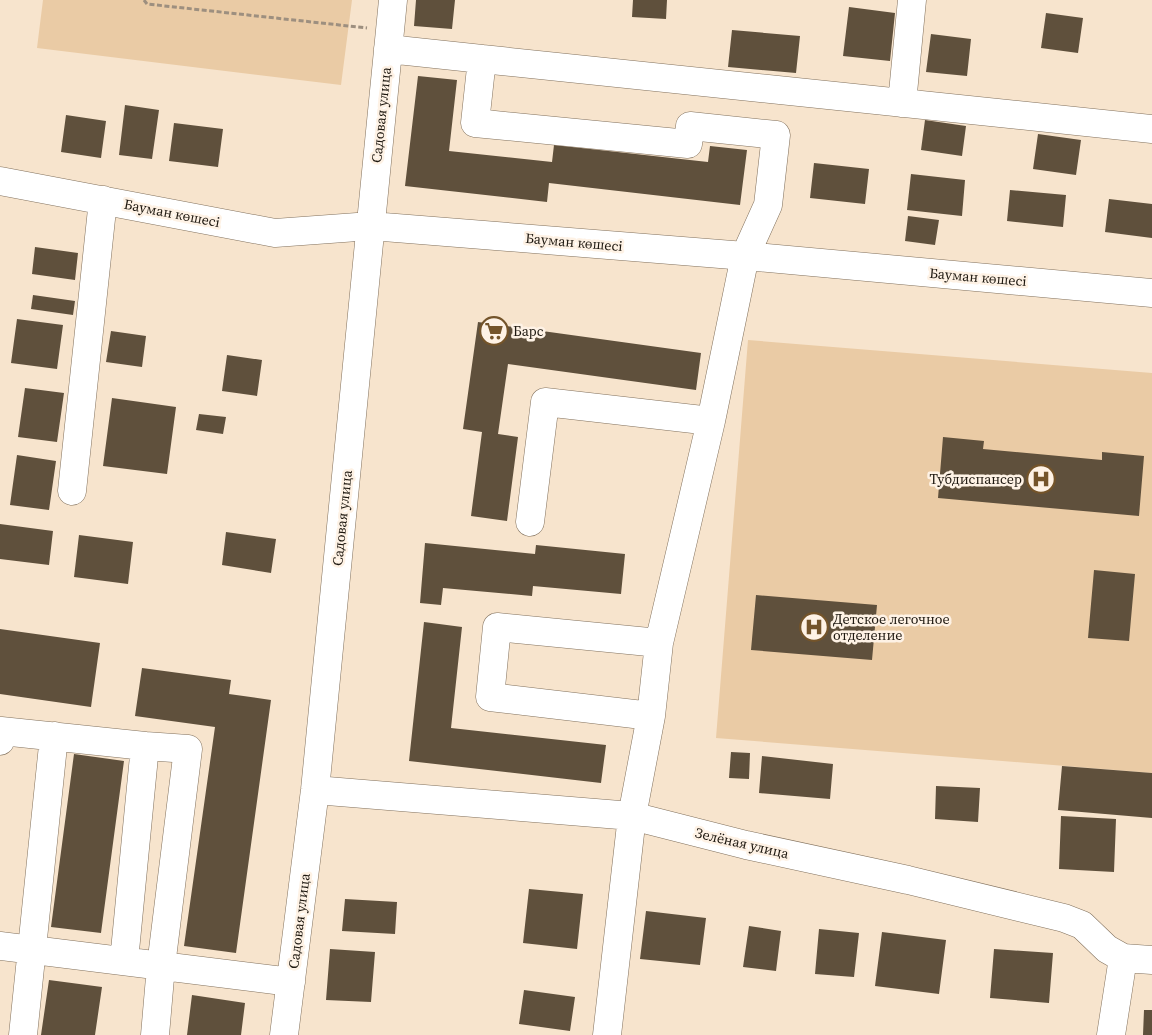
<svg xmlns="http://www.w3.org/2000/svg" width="1152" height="1035" font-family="'Source Serif 4',serif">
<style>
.green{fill:#eacba5}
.building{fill:#5f503c}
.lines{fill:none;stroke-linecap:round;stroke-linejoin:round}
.minor-casing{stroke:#82715d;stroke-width:29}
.path{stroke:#9d8f7f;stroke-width:3;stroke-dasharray:5 2.5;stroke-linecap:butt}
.minor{stroke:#fff;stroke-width:28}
.labels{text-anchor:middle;stroke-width:5;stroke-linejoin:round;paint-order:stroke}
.street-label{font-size:14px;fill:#1d170f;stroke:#fef2e5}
.poi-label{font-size:14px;fill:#1d170f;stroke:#fef2e5;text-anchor:start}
</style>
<rect width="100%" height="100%" fill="#f7e4cd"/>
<path class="green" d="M43 0H352L341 85 37 48Z
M748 340 1152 373V773L716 738Z"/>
<path class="building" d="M416 0H455L452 29 414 26Z
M633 0H667L666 19 632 17Z
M849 7 895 13 890 61 843 56Z
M1046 13 1083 18 1078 53 1041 48Z
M732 30 800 36 796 73 728 67Z
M931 34 971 39 967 76 926 72Z
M418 76 457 80 449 151 552 162 554 145 708 162 710 146 747 150 740 205 549 183 547 202 405 186Z
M125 105 159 110 152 159 119 155Z
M66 115 106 121 101 158 61 152Z
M925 120 966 126 962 156 921 150Z
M174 123 223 129 218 167 169 161Z
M1038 134 1081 140 1076 175 1033 169Z
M814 163 869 169 865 204 810 198Z
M911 174 965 180 962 216 907 210Z
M1010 190 1066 195 1063 227 1007 221Z
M1109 199 1152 204V238L1105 232Z
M908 216 939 220 935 245 905 241Z
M35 247 78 253 75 280 32 274Z
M33 295 75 301 73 315 31 309Z
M17 319 63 325 57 369 11 363Z
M478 322 701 353 696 390 508 364 498 434 518 437 507 521 471 516 482 432 463 429Z
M111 331 146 336 142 367 106 362Z
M227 355 262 360 257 396 222 391Z
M25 388 64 393 57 442 18 437Z
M112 398 176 407 167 474 103 466Z
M199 414 226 417 223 434 196 430Z
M943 437 984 441 983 449 1102 460V452L1144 456 1139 516 938 498Z
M17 455 56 461 49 510 10 505Z
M0 524 53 531 49 565 0 559Z
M226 532 276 539 271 573 222 565Z
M79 535 133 542 128 584 74 577Z
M425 543 535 554 536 545 625 554 621 594 533 586 532 596 443 588 441 605 420 603Z
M1094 570 1135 574 1129 641 1088 638Z
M756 595 877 605 872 660 751 650Z
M424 622 462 627 451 728 606 745 601 783 409 761Z
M0 629 100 643 91 707 0 694Z
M142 668 231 680 229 694 271 700 236 953 184 946 215 727 135 716Z
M731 752 750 753 749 779 729 778Z
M74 754 124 761 101 933 51 927Z
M762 756 833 764 830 799 759 793Z
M1062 766 1152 773V818L1058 810Z
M936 786 980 788 978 822 935 819Z
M1061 816 1116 819 1114 872 1059 869Z
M529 889 583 894 577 949 523 943Z
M345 899 397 902 395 934 342 931Z
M646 911 706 918 700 965 640 959Z
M749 926 781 931 776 971 743 967Z
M819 929 859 933 854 977 815 974Z
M882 932 946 940 939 994 875 986Z
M330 949 375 952 371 1002 326 1000Z
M994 949 1053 953 1049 1003 990 998Z
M49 980 102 987 95 1035H41Z
M524 990 575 997 570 1031 519 1024Z
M192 995 245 1003 241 1035H187Z
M1144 1010H1152V1035H1143Z"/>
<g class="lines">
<defs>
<path id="minor" d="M388 49 482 59 475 123 688 144 690 126 776 135 768 205 745 256 711 421 659 643 651 716 632 816 607 1035
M482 59 1152 129
M902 103 912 0
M0 181 275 233 371 226 745 256 1152 293
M72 491 103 200
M530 522 545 402 711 421
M651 716 490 697 497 627 659 643
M0 741 1 731 145 746 124 961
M145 746 188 749 161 966 155 1035
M315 790 632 816 746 845 908 880 1064 918 1082 925 1107 949 1123 958 1152 960
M0 946 291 982
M23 1035 54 736
M284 1035 315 790 393 0
M1111 1035 1123 958"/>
</defs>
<use href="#minor" class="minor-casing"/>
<path class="path" d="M144 0 147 4 367 28"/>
<use href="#minor" class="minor"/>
</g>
<defs>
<symbol id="supermarket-ring" viewBox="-11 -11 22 22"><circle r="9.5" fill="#fef2e5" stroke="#74542a" stroke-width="1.5"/><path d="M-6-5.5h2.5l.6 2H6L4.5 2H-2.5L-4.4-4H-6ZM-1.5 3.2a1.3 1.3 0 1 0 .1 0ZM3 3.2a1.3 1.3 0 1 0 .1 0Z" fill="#74542a"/></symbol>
<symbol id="hospital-ring" viewBox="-11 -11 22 22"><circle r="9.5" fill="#fef2e5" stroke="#74542a" stroke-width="1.5"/><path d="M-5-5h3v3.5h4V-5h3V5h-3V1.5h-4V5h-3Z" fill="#74542a"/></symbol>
</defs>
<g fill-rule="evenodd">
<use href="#supermarket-ring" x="478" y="315" width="32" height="32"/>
<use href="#hospital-ring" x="1025" y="463" width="32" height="32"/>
<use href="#hospital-ring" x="798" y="611" width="32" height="32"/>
</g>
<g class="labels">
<g class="street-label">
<text transform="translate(381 115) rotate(-84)" y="5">Садовая улица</text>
<text transform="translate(172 213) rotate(11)" y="5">Бауман көшесі</text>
<text transform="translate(574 242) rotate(5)" y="5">Бауман көшесі</text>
<text transform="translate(978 277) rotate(5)" y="5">Бауман көшесі</text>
<text transform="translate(342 518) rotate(-84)" y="5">Садовая улица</text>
<text transform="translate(742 843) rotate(13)" y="5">Зелёная улица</text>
<text transform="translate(299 921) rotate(-83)" y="5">Садовая улица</text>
</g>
<g class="poi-label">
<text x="513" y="336">Барс</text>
<text x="1022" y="484" text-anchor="end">Тубдиспансер</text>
<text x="833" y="624">Детское легочное<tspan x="833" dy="16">отделение</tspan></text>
</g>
</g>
</svg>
